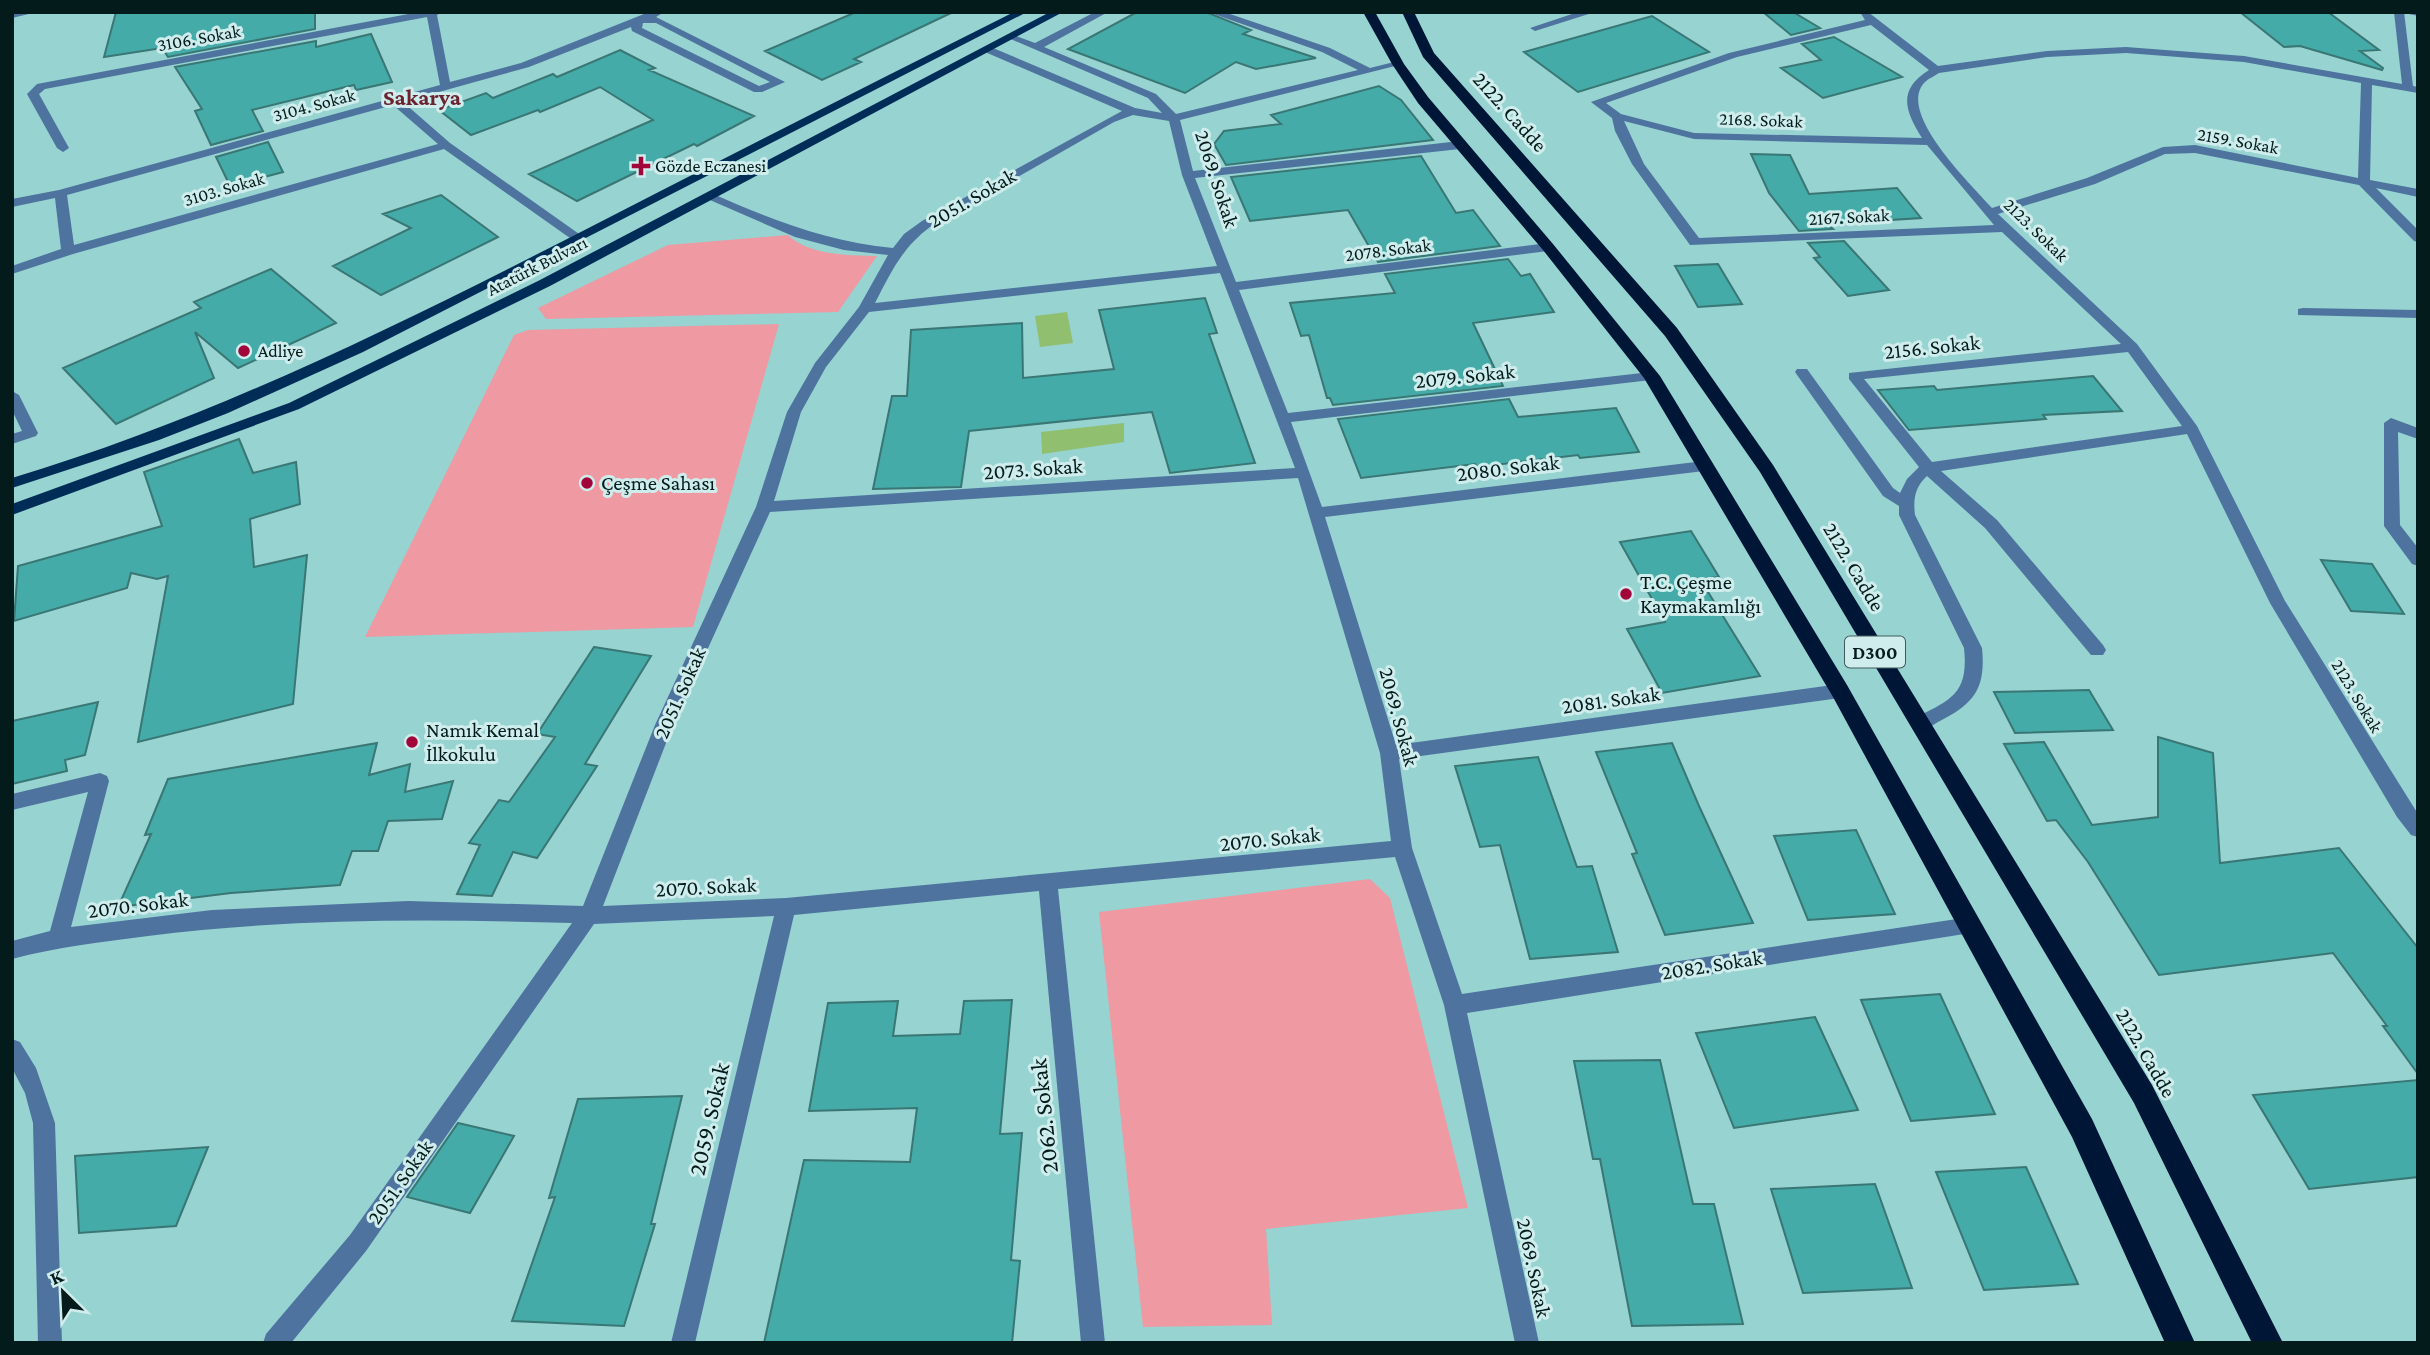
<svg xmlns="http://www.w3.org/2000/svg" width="2430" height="1355" font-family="'Crimson Pro',serif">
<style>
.green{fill:#ef99a2}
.water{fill:#91bf70}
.building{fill:#44aba8;stroke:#3a7674;stroke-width:2}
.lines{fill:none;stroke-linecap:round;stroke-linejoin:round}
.minor{fill:#4e739e;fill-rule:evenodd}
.major{fill:#002d58;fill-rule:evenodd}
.highway{fill:#001636;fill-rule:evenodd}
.poi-dot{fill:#a2053a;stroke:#cfedec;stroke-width:2.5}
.labels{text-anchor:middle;stroke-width:6;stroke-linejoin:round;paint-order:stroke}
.far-street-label{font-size:18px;fill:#031b1b;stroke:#cfedec}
.far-poi-label{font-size:18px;fill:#031b1b;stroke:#cfedec;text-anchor:start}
.shield{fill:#cfedec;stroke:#405a5a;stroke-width:2}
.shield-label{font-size:19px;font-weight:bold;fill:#031b1b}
.street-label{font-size:21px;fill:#031b1b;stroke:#cfedec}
.poi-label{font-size:21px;fill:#031b1b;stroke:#cfedec;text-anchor:start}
.far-district-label{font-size:23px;font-weight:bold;fill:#6a2430;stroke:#cfedec}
.near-street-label{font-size:24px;fill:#031b1b;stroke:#cfedec}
</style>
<rect width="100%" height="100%" fill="#96d3d1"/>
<path class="green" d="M788 235C810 256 849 255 877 256L838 312 546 319 538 308 668 245Z
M779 324 693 627 365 637 514 335 528 330Z
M1370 879 1390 898 1468 1208 1266 1229 1272 1325 1143 1327 1099 912Z"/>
<path class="water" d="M1067 312 1073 343 1040 347 1035 316Z
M1124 423V442L1042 454 1041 432Z"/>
<path class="building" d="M116 12H315V29L168 57 162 48 104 57Z
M856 12H953L854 59 861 62 822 80 765 51Z
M1137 12H1206L1251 30 1243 34 1316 58 1256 69 1236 62 1185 93 1068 49Z
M1763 12H1793L1820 28 1791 35Z
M2240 12H2328L2379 50 2360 51 2383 68 2382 70 2300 46 2284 47Z
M1652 16 1709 52 1578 92 1524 52Z
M371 34 392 82 356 90 354 85 252 110 263 131 211 145 195 111 202 109 175 67 316 41V47Z
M1834 37 1902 77 1823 98 1781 68 1821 60 1802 44Z
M620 50 655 68 649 70 754 116 697 146 694 144 577 201 529 174 653 120 600 87 540 112 538 110 471 135 439 110 486 93 493 98 553 74 557 77Z
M1379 86 1401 100 1433 140 1226 165 1214 144 1224 131 1281 124 1271 115Z
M268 142 283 172 230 186 216 157Z
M1751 154 1790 155 1809 194 1897 188 1921 218 1827 224 1833 229 1799 231 1769 193Z
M1421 156 1456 213 1473 210 1500 246 1378 262 1348 210 1250 221 1231 177Z
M441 195 498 237 381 295 333 266 411 228 383 214Z
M1844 241 1889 290 1848 296 1814 258 1820 257 1808 243Z
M1508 259 1521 276 1530 274 1554 312 1473 323 1503 386 1333 405 1330 398H1327L1309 335 1301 336 1290 303 1395 293 1385 274Z
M1718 264 1742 304 1698 307 1675 266Z
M271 269 336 323 238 368 195 332 214 378 116 424 63 368 201 308 194 302Z
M1205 298 1217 333 1209 334 1255 463 1170 473 1152 412 969 431 961 487 873 489 892 396H907L911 330 1022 323 1023 378 1114 369 1099 310Z
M2093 376 2122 411 2043 415 2046 419 1909 430 1878 390 1934 386 1937 390Z
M1509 399 1518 417 1616 408 1639 452 1580 458 1578 455 1477 467 1475 464 1361 478 1338 419Z
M239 439 253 473 296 462 300 504 250 519 254 567 307 555 293 704 138 742 168 576 157 579 131 573 127 588 14 621 18 566 162 526 144 472Z
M1691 531 1719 577 1700 579 1760 676 1662 693 1627 629 1665 622 1620 542Z
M2321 560 2372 564 2404 614 2351 611Z
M594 647 651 656 585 764 597 766 537 858 513 852 492 896 457 894 480 845 469 843 499 800 509 802 555 737 537 734Z
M2089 690 2113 730 2015 733 1994 692Z
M98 702 85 755 65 760 67 771 12 784V721Z
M2158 737 2213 753 2220 863 2339 848 2418 948V1074L2383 1026H2387L2333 953 2159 975 2088 862 2056 820 2047 821 2004 744 2044 742 2092 825 2158 817Z
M377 743 369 775 410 764 405 792 453 781 442 819 388 821 378 851H352L340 885 231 893 118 907 151 834 145 835 168 779Z
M1672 743 1699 806 1753 923 1665 935 1632 854 1637 853 1596 752Z
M1538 757 1577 867 1592 866 1618 952 1530 959 1500 845 1480 847 1455 766Z
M1856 830 1895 914 1808 920 1774 836Z
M1940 994 1995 1114 1911 1121 1861 1000Z
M1012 1000 1000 1134 1022 1133 1011 1260 1020 1261 1012 1343H764L804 1160 910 1162 917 1108 809 1111 828 1003 898 1001 893 1036 960 1034 964 1001Z
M1815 1017 1858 1110 1734 1128 1696 1033Z
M1660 1060 1693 1204H1714L1743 1324 1632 1326 1600 1159H1593L1574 1061Z
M2418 1080V1177L2309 1189 2253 1095Z
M682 1096 651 1224H655L624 1326 512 1321 555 1197 549 1198 578 1099Z
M458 1123 514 1136 470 1213 407 1197Z
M208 1147 176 1226 79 1233 75 1156Z
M2026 1167 2078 1284 1984 1290 1936 1172Z
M1875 1184 1912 1288 1803 1293 1771 1189Z"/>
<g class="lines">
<path class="minor" d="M12 12H37L12 18Z
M419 12H442L437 15 450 82 521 63 649 12H664L656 17 785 82 762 92H754L632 31 631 27 529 67 403 102 450 143 582 236 583 239 577 243 444 149 73 254 12 274V266L61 249 55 198 12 207V199L59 190 440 85 427 17 45 89 39 94 69 148 63 152 57 148 27 94 37 84ZM643 23H656L770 82 759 86 642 28ZM393 105 438 144 74 245 67 195Z
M1095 12H1108L1044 47 1156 94 1176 114 1358 70 1322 52 1208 12H1224L1330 48 1370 68 1398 61 1403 64 1180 120 1193 171 1460 141 1466 145 1460 149 1195 178 1236 282 1548 243 1554 247 1548 251 1239 290 1288 413 1651 372 1658 376 1651 380 1291 422 1322 507 1704 461 1712 466 1704 471 1325 517 1396 745 1840 684 1846 686 1849 691 1846 696 1840 698 1399 759 1412 848 1462 994 1970 917 1977 920 1980 926 1977 932 1467 1013 1539 1343H1515L1444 1005 1395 857 1058 889 1105 1343H1081L1039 891 794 915 695 1343H671L774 916 594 924 366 1251 291 1343H263L266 1334 350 1235 572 923C429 919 290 918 148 936 102 942 57 947 12 959V941L50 931 88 792 12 810V794L100 773 107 776 109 781 71 927 212 910 408 901 583 906 655 725 756 507 787 412 815 363 859 307 888 255 844 250 795 237 703 197 713 194C772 220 828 242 893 248L904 234 922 221 1122 111 985 52V48H993L1135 108 1162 113 1148 98 1006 37 1011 34 1035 43ZM1133 115 1169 121 1182 175 1217 266 875 303C891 272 902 248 930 227L1114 122ZM1220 273 1295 468 774 501 801 412 826 367 869 312ZM1298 478 1380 753 1391 841 786 898 603 906 673 725 770 512Z
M1578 12H1595L1535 31 1530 28Z
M1860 12H1868L1938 66 2047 51 2126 47 2244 56 2402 84 2394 12H2404L2413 86 2418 87V93L2372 85 2370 180 2418 189V197L2376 188 2418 230V242L2414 241 2359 185 2195 153 2165 154 2095 184 1998 214 2137 344 2197 426 2285 601 2418 814V837L2411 835 2397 817 2270 603 2187 434 1941 471 1997 520 2103 645 2106 650 2103 655H2091L1985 528 1927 476C1915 487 1913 499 1915 515L1982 648C1986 689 1974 704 1938 722 1930 727 1922 732 1913 729L1910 724 1913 719C1950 700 1969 695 1964 648L1899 515V506L1883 496 1795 372 1797 369H1807L1893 488 1900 493 1907 479 1919 467 1849 379V373L2121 344 2002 232 1690 245 1632 164 1615 131 1612 118 1591 102 1729 53 1865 20ZM1871 25 1929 70C1897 90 1905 111 1922 138L1694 133 1621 114 1606 103 1737 57ZM2126 53 2244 62 2361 83 2358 178 2195 145 2163 147 2087 178 1992 208C1972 185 1895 112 1925 82 1929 78 1935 76 1939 73L2047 57ZM1624 121 1694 139 1927 145 1994 225 1699 238 1644 164ZM2128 352 2182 426 1932 462 1864 379Z
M2408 12H2418V16L2409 14Z
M2303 308 2418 310V318L2298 315V309Z
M12 391 19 395 38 433 36 436 12 444V434L22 431 12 410Z
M2391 418 2418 428V439L2398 432 2400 525 2418 548V566L2412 564 2384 526V423Z
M12 1039 20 1042 36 1068 55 1123 62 1343H38L33 1123 25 1093 12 1068Z"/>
<path class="major" d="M1014 12H1027L363 352 228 413 159 440 12 488V478C209 419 390 329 573 236 719 161 866 86 1014 12Z
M1050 12H1063L550 286 299 409 12 515V504L289 403 540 280Z"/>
<path class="highway" d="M1363 12H1375L1404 64 1428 97 1553 244 1660 376 1847 685 2092 1119 2195 1343H2165L2072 1137 1833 697 1644 378 1543 250 1418 103 1392 64Z
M1402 12H1414L1434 53 1677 328 1773 465 2152 1085 2283 1343H2252L2134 1103 1760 472 1665 336 1423 57Z"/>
</g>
<g class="poi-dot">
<path d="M637.5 155.5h7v7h7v7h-7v7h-7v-7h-7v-7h7z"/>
<circle cx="244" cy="351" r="7"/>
<circle cx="587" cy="483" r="7"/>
<circle cx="1626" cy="594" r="7"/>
<circle cx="412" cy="742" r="7"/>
</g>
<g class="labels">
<g class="far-street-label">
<text transform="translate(199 38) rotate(-10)" y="6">3106. Sokak</text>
<text transform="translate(314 105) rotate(-15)" y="6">3104. Sokak</text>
<text transform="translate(1761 120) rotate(2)" y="6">2168. Sokak</text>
<text transform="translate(2238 141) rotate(10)" y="6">2159. Sokak</text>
<text transform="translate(224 189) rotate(-16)" y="6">3103. Sokak</text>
<text transform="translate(1849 217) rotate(-3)" y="6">2167. Sokak</text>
<text transform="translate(2036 230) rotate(44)" y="6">2123. Sokak</text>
<text transform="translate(1388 250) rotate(-7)" y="6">2078. Sokak</text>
<text transform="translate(537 266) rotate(-27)" y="6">Atatürk Bulvarı</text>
<text transform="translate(2357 696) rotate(59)" y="6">2123. Sokak</text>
</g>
<g class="far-poi-label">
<text x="655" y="172">Gözde Eczanesi</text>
<text x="258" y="357">Adliye</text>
</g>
<rect class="shield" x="1845" y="636.5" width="60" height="31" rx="5"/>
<g class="shield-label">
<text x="1875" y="659">D300</text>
</g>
<g class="street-label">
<text transform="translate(1510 112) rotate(48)" y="7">2122. Cadde</text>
<text transform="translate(1217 179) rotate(72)" y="7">2069. Sokak</text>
<text transform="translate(972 198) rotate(-30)" y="7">2051. Sokak</text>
<text transform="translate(1932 347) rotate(-6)" y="7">2156. Sokak</text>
<text transform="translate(1465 376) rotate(-6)" y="7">2079. Sokak</text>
<text transform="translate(1508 468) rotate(-7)" y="7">2080. Sokak</text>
<text transform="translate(1033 469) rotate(-4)" y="7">2073. Sokak</text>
<text transform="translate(1854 567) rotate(59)" y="7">2122. Cadde</text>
<text transform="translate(680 693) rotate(-66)" y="7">2051. Sokak</text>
<text transform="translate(1611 700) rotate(-8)" y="7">2081. Sokak</text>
<text transform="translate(1399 717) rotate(75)" y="7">2069. Sokak</text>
<text transform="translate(1270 839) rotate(-6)" y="7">2070. Sokak</text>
<text transform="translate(706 887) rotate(-3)" y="7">2070. Sokak</text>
<text transform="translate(138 905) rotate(-7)" y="7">2070. Sokak</text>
<text transform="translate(1712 965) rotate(-9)" y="7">2082. Sokak</text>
<text transform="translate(2146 1053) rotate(60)" y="7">2122. Cadde</text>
<text transform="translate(400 1182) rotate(-55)" y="7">2051. Sokak</text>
<text transform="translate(1534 1268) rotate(78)" y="7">2069. Sokak</text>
</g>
<g class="poi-label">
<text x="601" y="490">Çeşme Sahası</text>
<text x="1640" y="589">T.C. Çeşme<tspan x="1640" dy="24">Kaymakamlığı</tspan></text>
<text x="426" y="737">Namık Kemal<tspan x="426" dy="24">İlkokulu</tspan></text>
</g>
<g class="far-district-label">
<text x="422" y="105">Sakarya</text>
</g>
<g class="near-street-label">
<text transform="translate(1044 1116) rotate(-96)" y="8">2062. Sokak</text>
<text transform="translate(709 1119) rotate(-77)" y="8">2059. Sokak</text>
</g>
</g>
<rect width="2430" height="1355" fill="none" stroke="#031b1b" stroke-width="28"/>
<g transform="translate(63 1292) rotate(336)" stroke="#cfedec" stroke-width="5" paint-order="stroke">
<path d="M0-5L12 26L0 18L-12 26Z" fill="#031b1b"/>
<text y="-10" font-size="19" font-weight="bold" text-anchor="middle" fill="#031b1b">K</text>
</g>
</svg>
